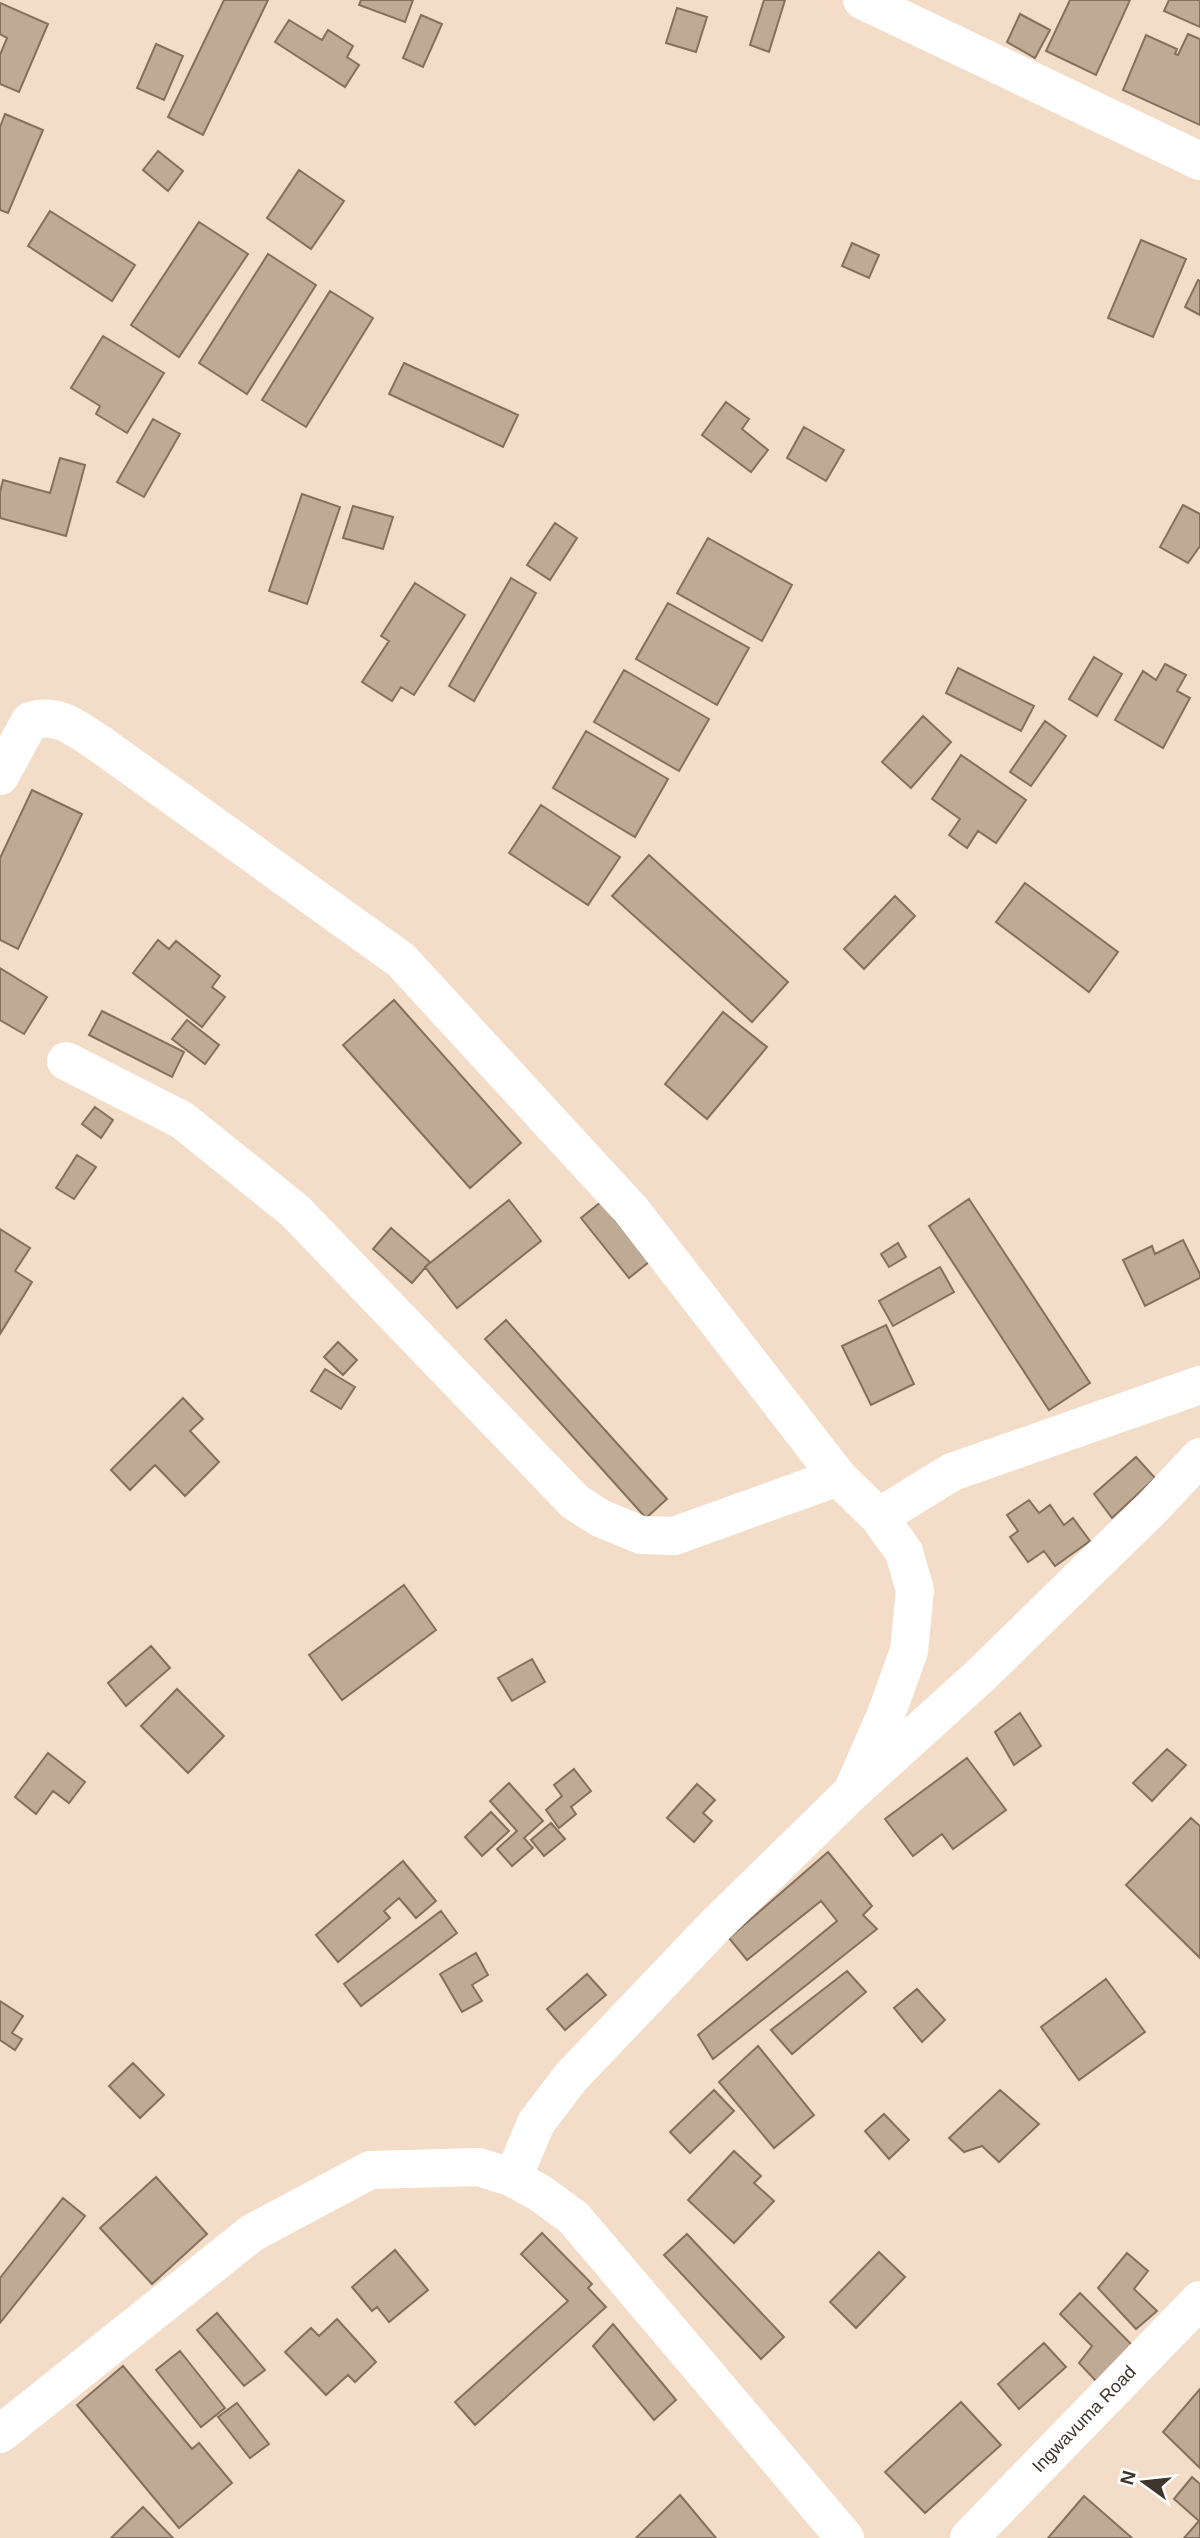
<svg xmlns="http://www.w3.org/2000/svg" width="1200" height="2538" font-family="Arial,sans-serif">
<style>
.building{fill:#bfaa96;stroke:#84705d;stroke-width:2}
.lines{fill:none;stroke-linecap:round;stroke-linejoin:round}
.minor{stroke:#fff;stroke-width:38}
.labels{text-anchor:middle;stroke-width:7;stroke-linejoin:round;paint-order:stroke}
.street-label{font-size:18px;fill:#3e352d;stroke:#fff}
</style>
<rect width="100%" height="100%" fill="#f4ddc8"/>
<path class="building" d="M224 0H268L203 135 168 117Z
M361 0H360H413L405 22 359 5Z
M764 0H785L769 52 750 45Z
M1070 0H1130L1096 75 1046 51Z
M1169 0H1200V27L1164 11Z
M0 3 48 24 19 92 0 84V55L7 38 0 34Z
M677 8 707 17 696 52 666 43Z
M1020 14 1050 30 1035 58 1007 42Z
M421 15 442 24 423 67 403 58Z
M289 20 322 40 328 30 353 46 347 57 359 65 345 87 275 42Z
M1188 34 1200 39V125L1123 90 1146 35 1177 49 1175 54 1178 55Z
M156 44 183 56 164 100 137 88Z
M5 114 43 130 8 213 0 210V127Z
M158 151 183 171 168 191 143 170Z
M299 170 344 201 311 249 267 218Z
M50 211 135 265 112 301 28 246Z
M199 222 248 254 179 357 131 325Z
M1141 240 1186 259 1153 337 1108 318Z
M852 243 879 255 869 278 842 266Z
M268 254 316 285 247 394 199 363Z
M1198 280 1200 281V315L1185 307Z
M330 291 373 318 306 427 262 400Z
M103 336 164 373 127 433 96 414 100 406 71 388Z
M404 363 518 415 503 447 389 394Z
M726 402 749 419 742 429 768 450 751 472 702 435Z
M153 419 180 434 144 497 117 482Z
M804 427 844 450 826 481 787 458Z
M60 458 85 465 66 536 0 518V492L3 480 50 493Z
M302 494 340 507 307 604 269 591Z
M1183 505 1200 514V546L1188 563 1160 547Z
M353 506 393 517 383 549 343 538Z
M555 523 577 538 550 580 527 565Z
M708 538 792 585 762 641 677 593Z
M511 578 536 593 474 701 449 686Z
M415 583 465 615 414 695 401 687 392 701 362 682 389 641 381 636Z
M668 603 749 648 717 705 636 659Z
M1094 657 1122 674 1097 716 1069 699Z
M1165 664 1186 675 1177 691 1190 698 1163 748 1115 720 1143 671 1156 680Z
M958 668 1034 706 1021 731 946 693Z
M624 670 709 719 679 771 594 722Z
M923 716 951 742 911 788 882 762Z
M1045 721 1066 736 1031 786 1010 772Z
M586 731 668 779 635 837 553 788Z
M961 755 1026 800 996 843 978 831 967 848 949 835 960 819 932 799Z
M32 790 82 814 18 949 0 940V858Z
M541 805 620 857 588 905 509 853Z
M649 855 788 982 752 1022 612 896Z
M1025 883 1118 952 1089 992 996 922Z
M895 896 915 916 864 969 844 949Z
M158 940 169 949 176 941 220 976 212 987 225 997 202 1027 133 973Z
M0 968 47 997 24 1034 0 1020Z
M394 1000 521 1143 470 1188 343 1045Z
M102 1011 184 1052 172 1077 89 1035Z
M723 1012 767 1047 707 1119 665 1084Z
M187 1020 219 1045 205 1064 172 1039Z
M95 1107 113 1120 101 1138 82 1124Z
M77 1155 96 1167 74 1199 56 1188Z
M969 1199 1090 1383 1049 1410 929 1226Z
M509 1200 541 1241 457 1308 425 1267Z
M601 1202 649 1262 629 1278 581 1218Z
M391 1228 430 1262 412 1283 373 1249Z
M0 1229 30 1248 15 1271 32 1282 0 1334Z
M1183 1240 1200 1274V1278L1145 1306 1123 1260 1152 1246 1155 1254Z
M898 1243 906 1257 889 1267 881 1254Z
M940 1267 954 1292 893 1326 879 1301Z
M506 1320 667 1499 646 1518 485 1339Z
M886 1325 914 1384 871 1405 842 1346Z
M338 1342 357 1360 343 1375 324 1357Z
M325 1369 355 1387 341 1409 311 1391Z
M183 1398 203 1419 190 1431 219 1462 185 1496 155 1465 130 1490 111 1470Z
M1136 1457 1155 1478 1112 1518 1094 1494Z
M1029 1500 1039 1513 1050 1505 1064 1525 1073 1518 1090 1541 1055 1566 1044 1551 1028 1562 1010 1537 1018 1531 1007 1515Z
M404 1585 436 1630 342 1700 309 1655Z
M151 1646 170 1668 126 1706 108 1683Z
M532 1659 545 1682 512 1701 498 1678Z
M177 1689 224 1736 188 1773 141 1726Z
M1020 1713 1041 1746 1014 1765 995 1732Z
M1167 1749 1186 1765 1152 1801 1133 1783Z
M48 1753 85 1782 69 1803 53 1791 36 1814 15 1797Z
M967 1758 1006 1810 953 1849 942 1834 913 1856 885 1819Z
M574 1769 591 1791 571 1807 576 1814 559 1828 546 1810 562 1796 554 1785Z
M509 1783 543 1821 524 1838 533 1848 512 1866 497 1849 517 1831 490 1801Z
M697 1784 715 1800 703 1813 712 1821 694 1842 667 1818Z
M491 1812 509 1831 482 1856 465 1837Z
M1191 1818 1200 1826V1958L1126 1885Z
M551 1823 565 1839 544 1856 531 1840Z
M828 1852 872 1906 863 1915 877 1929 713 2059 698 2035 837 1921 821 1901 747 1960 729 1938Z
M403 1861 436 1901 416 1918 399 1898 384 1911 390 1918 338 1962 316 1935Z
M441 1911 457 1933 361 2006 344 1984Z
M476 1953 488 1975 472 1985 482 2001 462 2012 440 1974Z
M847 1971 866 1992 792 2054 771 2030Z
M587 1974 606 1995 565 2030 547 2009Z
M1106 1979 1145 2032 1079 2080 1041 2027Z
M917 1989 945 2020 922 2042 894 2008Z
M0 2001 23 2016 12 2033 22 2039 15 2050 0 2040Z
M758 2046 814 2115 774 2148 719 2082Z
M133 2063 164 2095 140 2118 109 2086Z
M714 2090 734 2111 690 2153 670 2132Z
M1000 2090 1039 2124 999 2162 982 2146 964 2152 949 2138Z
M884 2114 909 2140 889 2159 865 2131Z
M734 2151 761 2176 754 2183 774 2201 734 2243 688 2200Z
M156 2177 207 2234 152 2284 100 2228Z
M63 2198 85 2216 0 2323V2278Z
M542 2233 592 2284 588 2288 606 2307 475 2425 455 2402 568 2301 521 2254Z
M687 2234 784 2337 761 2359 664 2255Z
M395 2250 428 2290 389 2322 377 2307 372 2311 352 2287Z
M879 2252 905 2277 856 2328 830 2302Z
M1127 2253 1148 2271 1134 2289 1157 2311 1136 2329 1098 2288Z
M1080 2293 1133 2346 1096 2381 1079 2363 1092 2346 1060 2314Z
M217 2313 265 2370 244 2386 197 2330Z
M337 2319 376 2362 355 2382 348 2375 326 2395 285 2352 311 2328 319 2336Z
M613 2324 676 2400 654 2420 593 2346Z
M1044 2343 1066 2367 1019 2409 998 2384Z
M180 2351 225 2408 201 2427 156 2370Z
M123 2366 192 2449 199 2443 232 2483 179 2528 77 2405Z
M1200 2389V2468L1163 2432Z
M961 2402 1001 2445 925 2513 885 2472Z
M237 2403 269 2444 250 2458 218 2417Z
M1192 2477 1200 2484V2538H1184L1199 2521 1174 2499Z
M680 2495 716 2538H636Z
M1084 2496 1132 2538H1048Z
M143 2507 173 2538H111Z"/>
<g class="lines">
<path class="minor" d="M862 0 1200 161
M0 776 30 721C58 712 77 729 100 744L401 960 631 1210 838 1477 879 1517 904 1552 915 1590 909 1651 885 1717 852 1792
M66 1061 182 1120 295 1211 575 1502 600 1518 641 1535 674 1536 838 1477
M879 1517 952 1472 1200 1385
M513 2178 536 2123 571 2077 713 1928 852 1792 982 1674 1152 1508 1200 1457
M0 2434 252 2233 370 2170 479 2167 513 2178 540 2193 574 2218 845 2538
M969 2538 1200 2300"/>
</g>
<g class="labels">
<g class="street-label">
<text transform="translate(1084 2419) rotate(-46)" y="6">Ingwavuma Road</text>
</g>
</g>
<g transform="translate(1144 2482) rotate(285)" stroke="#ffffff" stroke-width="5" paint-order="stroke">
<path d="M0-5L12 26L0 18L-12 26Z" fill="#3e352d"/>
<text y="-10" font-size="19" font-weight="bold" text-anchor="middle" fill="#3e352d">N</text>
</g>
</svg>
